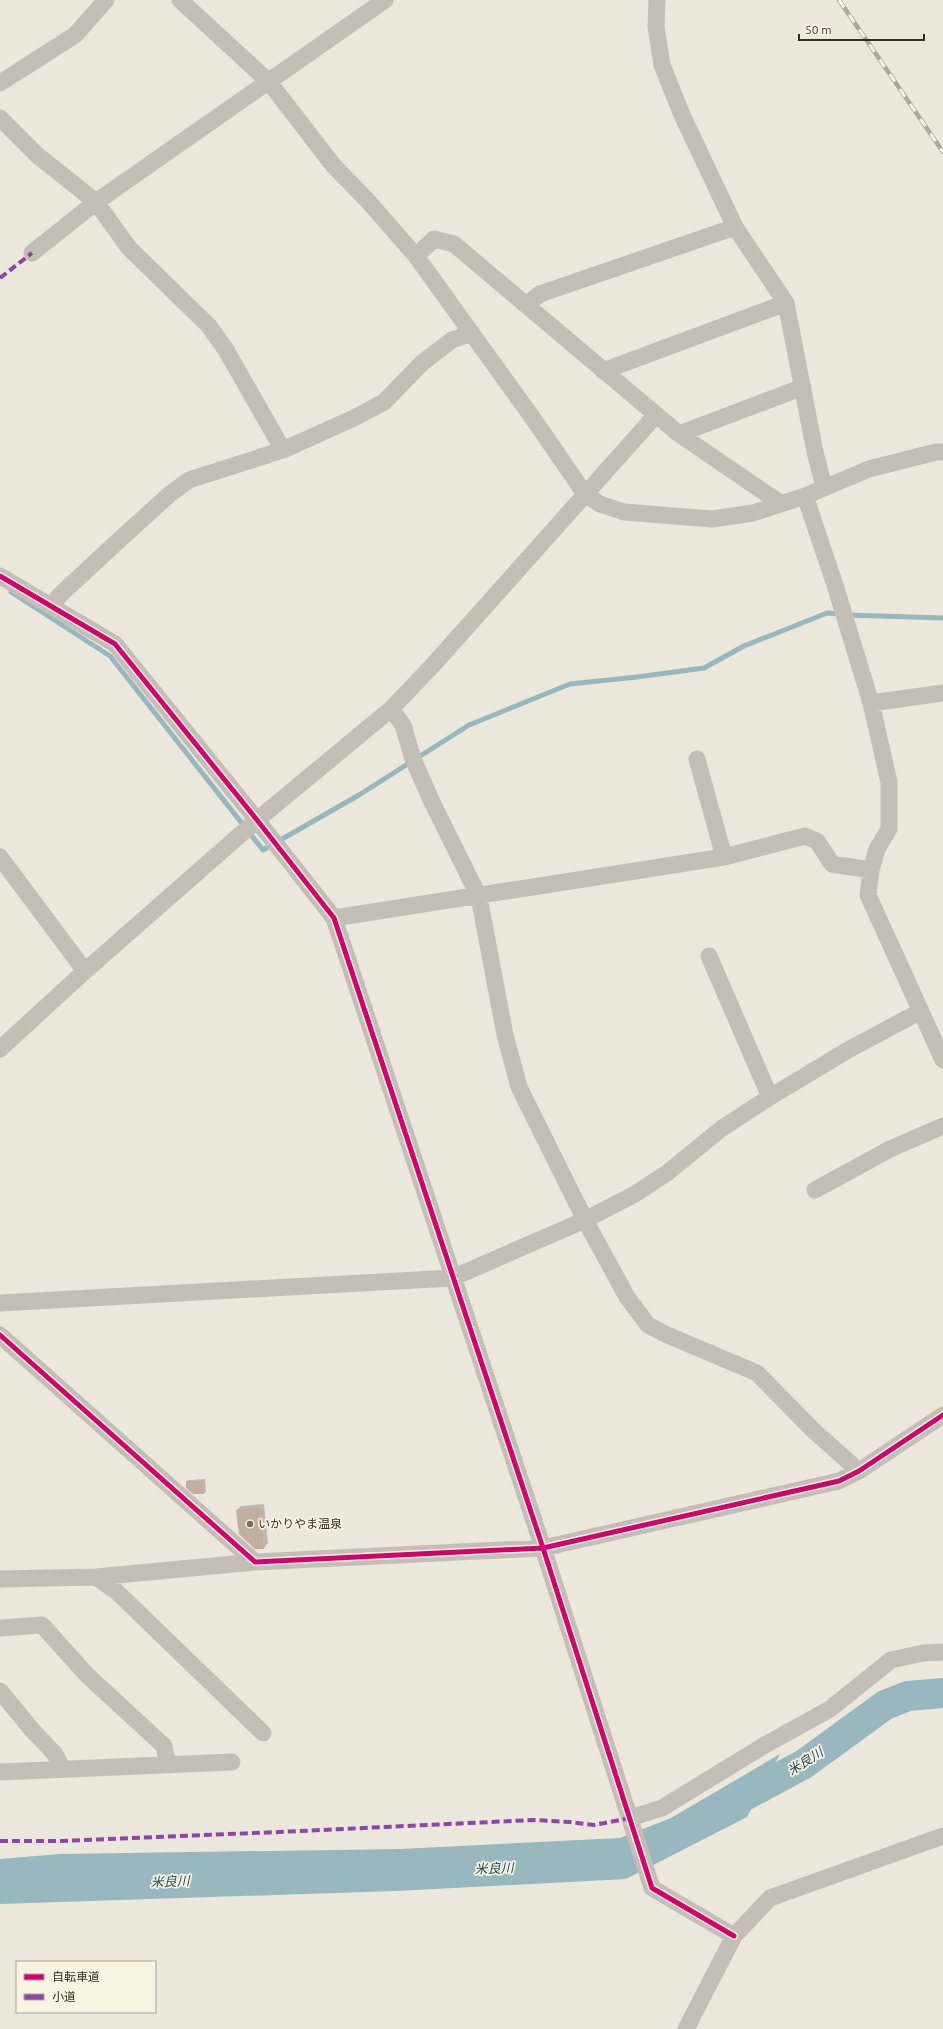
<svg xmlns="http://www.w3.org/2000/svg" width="943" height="2029" font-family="Ubuntu,'Noto Sans JP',sans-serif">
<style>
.water{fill:#98b8bf}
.shadow{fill:#0003}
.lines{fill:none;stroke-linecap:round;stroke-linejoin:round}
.stream{stroke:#98b8bf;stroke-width:5}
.river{stroke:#98b8bf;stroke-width:30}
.building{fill:#c2af9d}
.minor{stroke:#c4bfb6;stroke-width:17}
.rail-casing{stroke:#ada8a0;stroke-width:4.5}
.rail{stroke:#faf4e2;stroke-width:3;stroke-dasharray:9;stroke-linecap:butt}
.quiet{stroke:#8e44ad;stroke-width:4;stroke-dasharray:8 4;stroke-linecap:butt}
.cycleway-casing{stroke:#faf4e2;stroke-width:8}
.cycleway{stroke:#d6006c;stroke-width:5}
.poi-dot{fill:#756e65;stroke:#faf4e2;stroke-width:1.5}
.labels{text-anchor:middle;stroke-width:3.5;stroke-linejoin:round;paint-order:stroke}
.poi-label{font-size:12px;fill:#352d25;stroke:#faf4e2;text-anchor:start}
.water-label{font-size:13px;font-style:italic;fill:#174859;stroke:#faf4e2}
</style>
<rect width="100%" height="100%" fill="#ede8dc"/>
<path class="water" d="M780 1754 747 1817 626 1879 396 1891 0 1904V1859L60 1854 400 1849 620 1838 671 1818Z"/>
<path class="shadow" d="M205 1479 206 1492 204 1493 187 1482 189 1480Z
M264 1504 268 1543 264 1548 237 1510 241 1506Z"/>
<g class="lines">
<path class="stream" d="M11 592 110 656 263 850 359 795 469 725 570 684 637 677 704 668 744 646 827 613 840 614
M848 615 943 618"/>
<path class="river" d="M728 1805 804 1764 885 1705 908 1696 943 1693"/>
</g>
<path class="building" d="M186 1481H203L204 1494H193L186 1488Z
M260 1508 264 1549H255L239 1534 236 1510Z"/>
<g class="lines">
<path class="minor" d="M180 0 269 82 333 165 367 200 416 256 532 417 585 494 600 504 624 512 712 519 753 513 805 496 869 469 936 452H943
M657 0 656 27 662 65 682 115 735 227 786 303 815 452 824 487
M0 83 75 35 106 0
M0 118 37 155 96 202 129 248 209 326 226 350 283 450
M32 253 96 202 385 0
M416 256 434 239 454 244 679 434 780 503
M526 305 540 294 735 227
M603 371 786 303
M679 434 803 387
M805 496 835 585 871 703 889 782V829L877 849 871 870 868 895 943 1060
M0 576 115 644 257 820 334 918 543 1548 652 1888 734 1936
M51 606 61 594 117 542 170 494 189 480 283 450 354 418 384 402 422 363 452 340 472 333
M871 703 943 693
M391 709 403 725 413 759 432 802 479 897 505 1035 519 1087 585 1220 627 1297 648 1325 665 1334 757 1373 813 1430 859 1471
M697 759 724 857
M0 857 85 971
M334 918 724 857 805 836 817 841 832 864 871 870
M709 956 770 1097
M0 1049 85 971 257 820 391 709 433 665 656 415
M815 1190 890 1149 943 1126
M0 1303 452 1278 585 1220 635 1194 667 1173 721 1129 770 1097 848 1050 921 1011
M0 1335 255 1562 543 1548 839 1481 859 1471 943 1415
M96 1577 116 1591 263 1733
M0 1579 96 1577 255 1562
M0 1628 42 1625 87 1675 164 1746 168 1764
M0 1691 33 1731 54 1753 63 1769
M0 1772 232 1762
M630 1818 662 1808 765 1745 830 1709 891 1660 923 1653 943 1652
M686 2029 734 1936 770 1898 943 1836"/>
<defs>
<path id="rail" d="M839 0 943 152"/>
</defs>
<use href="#rail" class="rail-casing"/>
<use href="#rail" class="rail"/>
<path class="quiet" d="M0 278 32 253
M0 1841H62L279 1832 533 1820 570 1822 594 1825 630 1818"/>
<defs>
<path id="cycleway" d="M0 576 115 644 257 820 334 918 543 1548 652 1888 734 1936
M0 1335 255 1562 543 1548 839 1481 859 1471 943 1415"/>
</defs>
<use href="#cycleway" class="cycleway-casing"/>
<use href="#cycleway" class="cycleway"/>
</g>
<circle class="poi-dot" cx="250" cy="1524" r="4"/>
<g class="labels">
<g class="poi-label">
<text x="258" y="1528">いかりやま温泉</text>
</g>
<g class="water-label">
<text transform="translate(805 1761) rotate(-33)" y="5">米良川</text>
<text transform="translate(494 1868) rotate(-2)" y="5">米良川</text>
<text transform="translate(170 1881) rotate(-2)" y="5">米良川</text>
</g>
</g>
<rect x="16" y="1961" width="140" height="52" fill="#faf4e2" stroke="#aba496"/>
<rect x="24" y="1974" width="20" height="6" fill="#d6006c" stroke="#aba496"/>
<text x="52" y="1981" font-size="12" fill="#352d25">自転車道</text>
<rect x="24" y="1994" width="20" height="6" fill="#8e44ad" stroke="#aba496"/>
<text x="52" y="2001" font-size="12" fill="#352d25">小道</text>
<path d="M799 34v6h125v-6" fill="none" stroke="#352d25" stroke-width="2"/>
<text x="805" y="34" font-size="12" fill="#352d25" stroke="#faf4e2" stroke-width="3" paint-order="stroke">50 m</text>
</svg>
